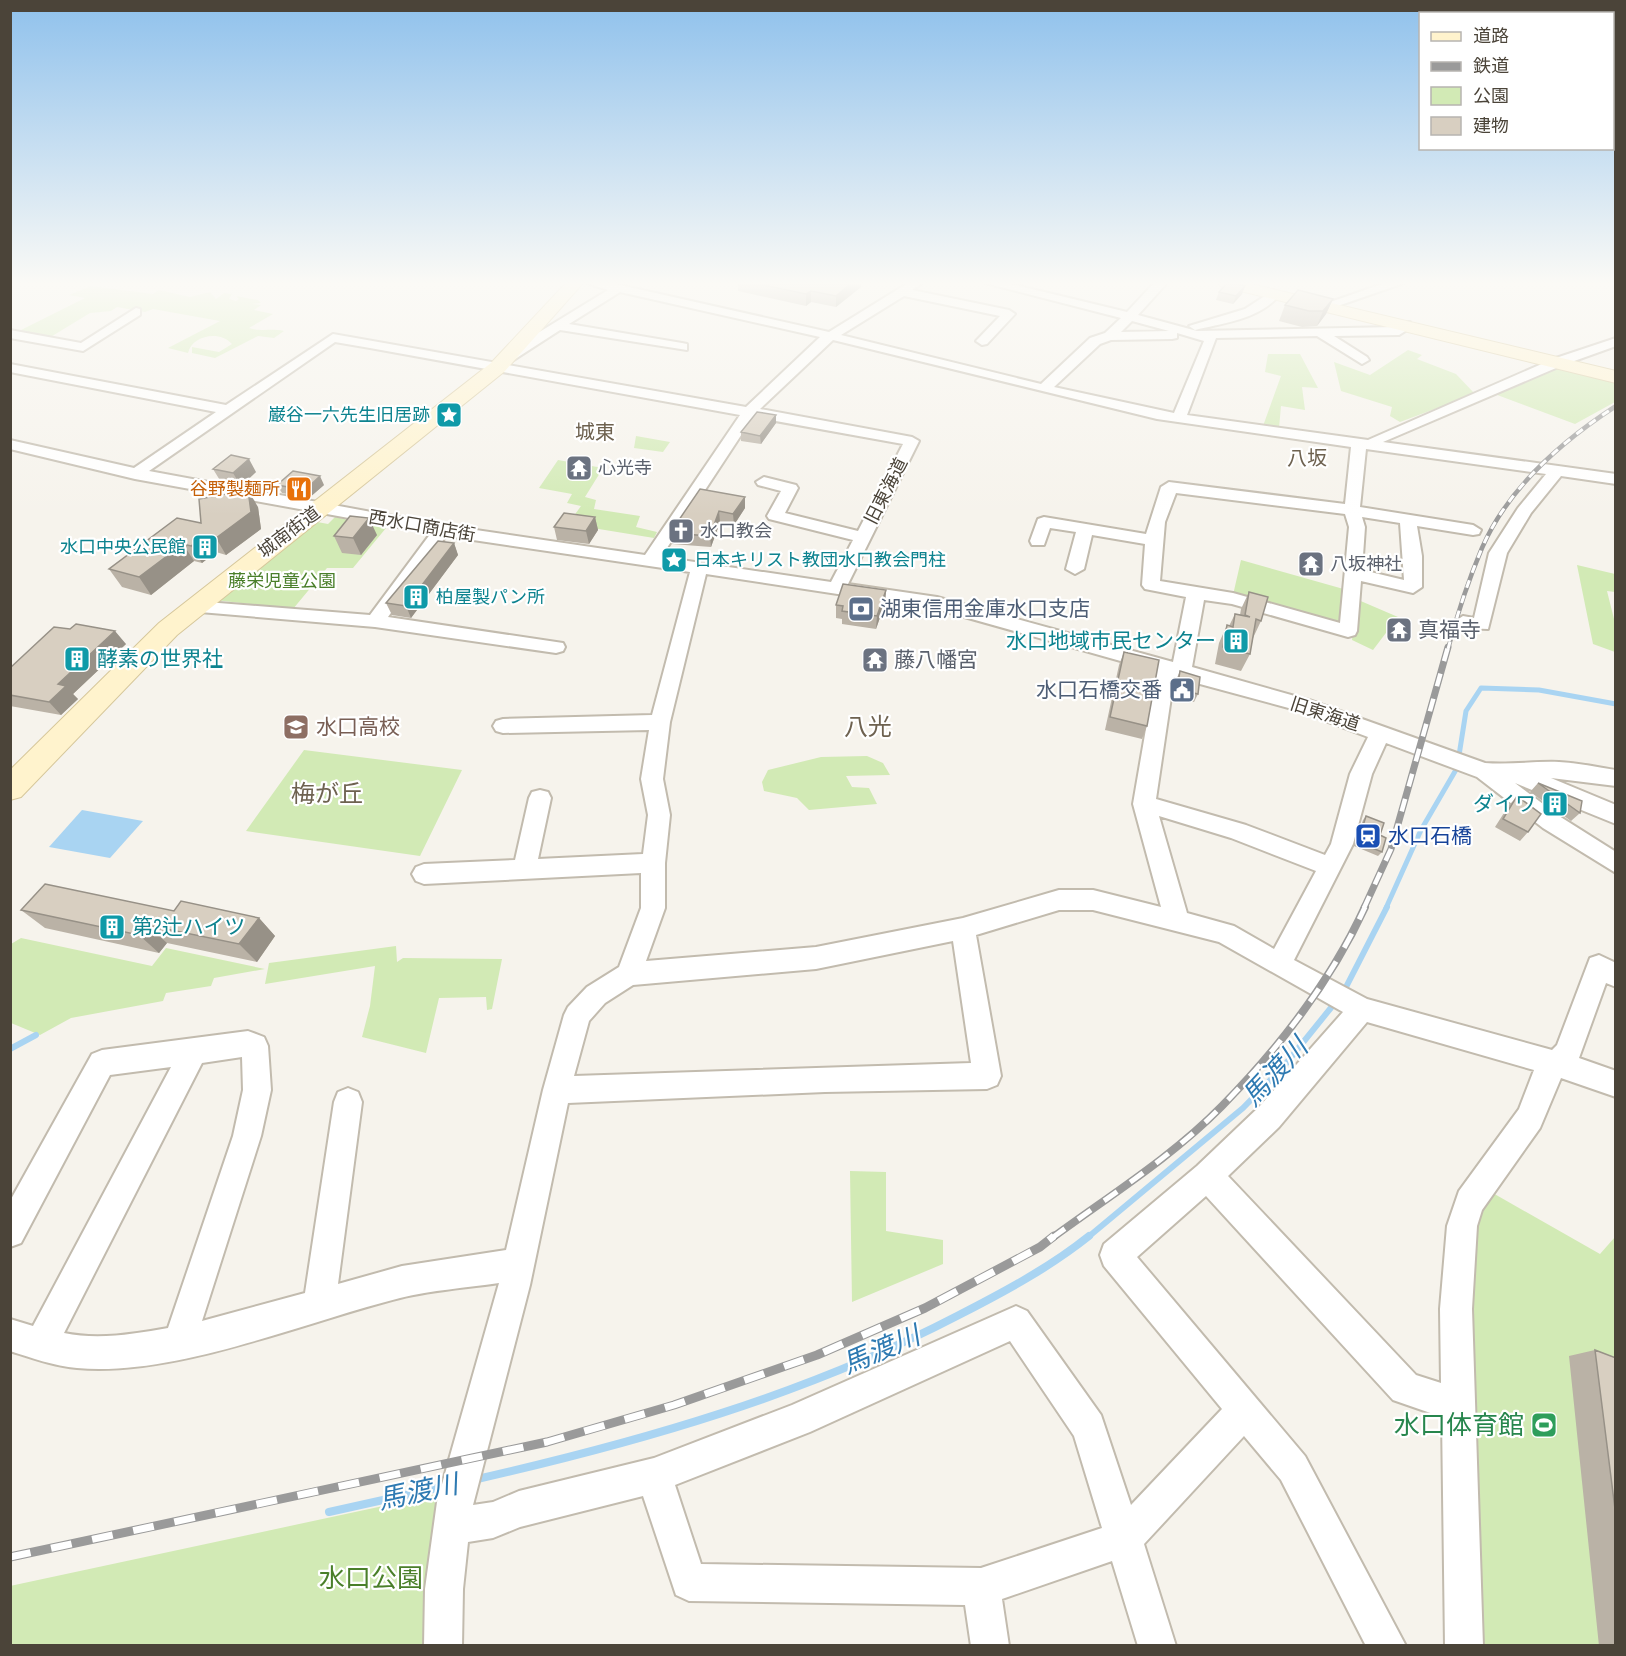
<svg xmlns="http://www.w3.org/2000/svg" width="1626" height="1656" font-family="'Sofia Sans Condensed','Noto Sans JP',sans-serif">
<style>
.green{fill:#d2eab5}
.water{fill:#a9d4f2}
.lines{fill:none;stroke-linecap:round;stroke-linejoin:round}
.stream-far2{stroke:#a9d4f2;stroke-width:5}
.stream-far1{stroke:#a9d4f2;stroke-width:6}
.stream{stroke:#a9d4f2;stroke-width:8}
.street-casing{stroke:#c2bbae;stroke-width:4}
.secondary-casing{stroke:#d6c79b;stroke-width:2}
.street{fill:#fff;fill-rule:evenodd}
.secondary{fill:#fff3cd;fill-rule:evenodd}
.rail-far3-casing{stroke:#9a9a9a;stroke-width:4.5}
.rail-far2-casing{stroke:#9a9a9a;stroke-width:7}
.rail-far1-casing{stroke:#9a9a9a;stroke-width:8}
.rail-casing{stroke:#9a9a9a;stroke-width:9}
.rail-far3{stroke:#fff;stroke-width:3;stroke-dasharray:8;stroke-linecap:butt}
.rail-far2{stroke:#fff;stroke-width:4.5;stroke-dasharray:13;stroke-linecap:butt}
.rail-far1{stroke:#fff;stroke-width:5;stroke-dasharray:16;stroke-linecap:butt}
.rail{stroke:#fff;stroke-width:7;stroke-dasharray:21;stroke-linecap:butt}
.wall{fill:#bab2a6}
.shaded-wall{fill:#979187}
.building{fill:#d8cfc1;stroke:#979187;stroke-width:1.5}
.labels{text-anchor:middle;stroke-width:4.5;stroke-linejoin:round;paint-order:stroke}
.far-culture-label{font-size:18px;fill:#0d838f;stroke:#fff;text-anchor:end}
.far-worship-label{font-size:18px;fill:#5b616d;stroke:#fff;text-anchor:start}
.far-food-label{font-size:18px;fill:#c56008;stroke:#fff;text-anchor:end}
.far-street-label{font-size:18px;fill:#4b4439;stroke:#fff}
.far-park-label{font-size:18px;fill:#4a7f2a;stroke:#fff}
.far-quarter-label{font-size:20px;fill:#6e6250;stroke:#fff}
.service-label{font-size:21px;fill:#4e5e75;stroke:#fff;text-anchor:start}
.worship-label{font-size:21px;fill:#5b616d;stroke:#fff;text-anchor:start}
.culture-label{font-size:21px;fill:#0d838f;stroke:#fff;text-anchor:end}
.education-label{font-size:21px;fill:#785e54;stroke:#fff;text-anchor:start}
.transit-label{font-size:21px;fill:#164399;stroke:#fff;text-anchor:start}
.quarter-label{font-size:24px;fill:#6e6250;stroke:#fff}
.near-leisure-label{font-size:26px;fill:#27864d;stroke:#fff;text-anchor:end}
.near-park-label{font-size:26px;fill:#4a7f2a;stroke:#fff}
.near-water-label{font-size:27px;font-style:italic;fill:#2e7ab2;stroke:#fff}
</style>
<rect width="100%" height="100%" fill="#f6f3ec"/>
<path class="green" d="M91 286 153 294 159 290 190 297 210 292 216 299 224 293 232 294 229 299 236 301 239 299 236 296 258 300 261 303 252 304 261 305 254 310 273 314 249 328C263 332 271 328 284 331L274 338 258 336 215 358 192 353V347L219 352 232 344C220 330 192 335 188 353L168 348 220 321 153 309 145 312 117 307 111 311 90 313 49 338 17 332 85 298 69 295Z
M1408 350 1422 355 1417 359 1456 374 1475 394 1400 422 1390 416 1392 407 1341 391 1334 362 1370 375Z
M1268 354H1300L1318 388 1302 387 1305 410 1281 406 1279 428 1263 426 1281 376 1265 372Z
M1560 366 1615 382V402L1575 424 1492 393Z
M636 436 670 442 663 452 634 448Z
M558 460 603 468 585 497 596 500 594 509 640 516 636 527 657 532 654 538 568 524 581 506 567 503 572 494 539 488Z
M335 517 386 528 353 568H327L293 609 215 600 312 521 328 524Z
M1241 560 1347 590 1343 624 1233 595Z
M1577 565 1615 574V592L1607 591 1615 623V652L1593 644Z
M1356 599 1398 617 1373 650 1352 640Z
M304 750 462 770 420 856 246 831Z
M867 756 883 763 890 775 846 776 852 787 869 788 877 804 809 810 797 798 764 791 762 782 768 770 821 757Z
M21 938 152 966 166 948 265 969 214 978 211 986 166 993 163 1001 71 1018 40 1035 11 1023V944Z
M396 946 397 962 403 958 502 959 492 1009 487 1010 486 997 439 998 426 1053 362 1037 370 1006 375 966 265 984 269 963Z
M850 1171 886 1172V1231L943 1240V1264L852 1302Z
M1491 1192 1600 1254 1615 1237 1616 1645 1484 1646 1463 1289 1476 1227Z
M453 1491 438 1645H11L10 1586Z"/>
<path class="water" d="M82 810 143 821 110 858 49 847Z"/>
<g class="lines">
<path class="stream-far2" d="M1386 908 1421 830 1457 768 1466 711 1481 688 1539 690 1616 704"/>
<path class="stream-far1" d="M1344 991 1387 907
M10 1049 36 1035
M1087 1238 1243 1108 1284 1066 1334 1004"/>
<path class="stream" d="M473 1480C640 1442 805 1395 957 1316 1002 1293 1049 1268 1089 1236
M329 1512 446 1486"/>
<defs>
<path id="street" d="M587 283H611L829 332 908 283H922L912 290 1009 310 1015 314 987 344 982 345 976 341 1000 316 904 296 841 335 1041 384 1090 338 1105 333 1121 318 985 283H1007L1127 312 1154 283H1167L1138 315 1197 331 1396 327 1402 322H1410V328L1399 335 1334 336 1367 357 1369 360 1362 364 1317 336 1216 338 1187 415 1368 440 1553 359 1616 338V346L1563 365 1383 442 1616 474V484L1561 476 1531 513 1507 553 1488 629 1463 628 1454 622 1463 616 1474 618 1489 553 1518 508 1546 474 1366 449 1360 507 1473 525 1481 530 1479 534 1473 535 1417 526 1422 556V587L1413 593 1361 581 1357 631 1355 635 1348 637 1232 604 1204 600 1192 667 1309 700 1485 763C1510 765 1534 761 1559 762 1578 763 1597 767 1616 770V786L1551 778 1616 805V824L1515 783 1559 816 1616 852V873L1543 828 1477 777 1386 743 1372 774 1353 844 1294 960 1367 999 1552 1050 1557 1045 1590 958 1599 955 1616 963V987L1606 983 1579 1058 1616 1071V1097L1561 1078 1540 1128 1482 1210 1477 1226 1472 1309 1483 1646H1445L1442 1417 1393 1400 1206 1196 1137 1257 1305 1456 1406 1646H1366L1281 1480 1244 1436 1144 1544 1176 1646H1138L1112 1561 1002 1599 1009 1646H971L965 1605 689 1601 676 1595 643 1496 520 1527 493 1538 468 1542 463 1589 462 1646H424L425 1589 437 1502 499 1283C466 1288 432 1290 400 1298 304 1322 175 1377 77 1368 54 1366 32 1358 10 1351V1319L33 1326 171 1067 110 1075 21 1243 10 1247V1201L92 1054 102 1050 248 1031 264 1037 268 1046 271 1090 261 1136 202 1321 305 1293 334 1102 338 1092 348 1088 358 1092 362 1102 338 1284 402 1266 506 1250 543 1090 564 1015 568 1007 587 987 619 967 641 908V873L424 884 416 881 412 874 416 867 424 864 515 860 529 798 532 792 540 790 548 792 551 798 538 859 643 854 648 815 641 779 649 730 503 733 496 731 493 726 496 721 503 719 652 715 690 572 446 536 388 617 563 643 565 647 563 651 556 653 375 627 188 611 185 607 188 603 194 601 370 615 431 533 135 479 10 449V440L134 468 216 412 10 372V364L226 405 333 334 746 407 820 337 620 292 569 324 682 343 687 344V350L560 330 512 361H502V355L608 290ZM1132 321 1169 331 1121 332ZM1177 333 1204 341 1174 413 1054 387 1100 344 1111 340 1172 339 1177 338ZM833 340 1157 419 1351 447 1345 504 1169 482 1161 487 1146 534 1044 517 1038 519 1030 541 1032 545H1044L1050 528 1076 532 1066 569 1075 574 1084 569 1092 535 1145 544 1142 585 1145 589 1186 597 1173 662 937 597 848 584 919 441 912 437 760 409ZM335 342 370 348 740 415 645 555 442 525 149 471ZM753 417 903 444 858 531 785 513 798 488 796 485 764 477 756 482 758 485 781 491 767 516 769 519 853 540 831 582 661 557ZM1176 493 1345 514 1349 527 1340 623 1233 593 1160 581 1165 522ZM1362 517 1400 523 1404 580 1362 570 1365 527ZM706 574 936 609 1156 671 1133 804 1161 907 1093 890H1059L963 918 816 947 646 961 665 908V863L670 815 663 779 670 722ZM1174 677 1296 710 1368 737 1350 774 1331 844 1325 855 1246 825 1156 799ZM1159 816 1231 838 1316 871 1274 949 1234 926 1187 913ZM1059 910H1093L1219 942 1343 1012 1259 1107 1197 1166 1104 1244 1100 1255 1104 1266 1222 1409 1131 1505 1101 1415 1027 1311 1016 1306 792 1405 654 1458 519 1491 493 1502 473 1505 530 1285 568 1103 825 1092 987 1089 997 1085 1001 1076 976 935ZM953 941 971 1063 574 1076 589 1021 605 1003 633 985 816 969ZM1367 1022 1534 1070 1519 1109 1459 1191 1447 1226 1440 1309 1441 1383 1416 1375 1228 1176 1279 1127ZM242 1057 243 1090 233 1136 168 1328C135 1334 98 1340 64 1333L202 1063ZM1010 1341 1074 1436 1102 1528 981 1568 701 1564 675 1485 810 1432Z
M1385 283H1404L1329 309 1319 306Z
M1274 290 1280 294C1261 319 1224 323 1195 330L1189 326 1245 309Z
M136 308 140 309V315L83 351 10 338V330L81 343Z"/>
<path id="secondary" d="M566 283H583L505 371 177 635 21 797 10 800V770L159 623 491 363Z
M1218 283H1247L1616 371V383L1220 286Z"/>
</defs>
<use href="#street" class="street-casing"/>
<use href="#secondary" class="secondary-casing"/>
<use href="#street" class="street"/>
<use href="#secondary" class="secondary"/>
<defs>
<path id="rail-far3" d="M1448 649C1457 615 1468 581 1482 548 1508 488 1562 441 1616 406"/>
<path id="rail-far2" d="M1364 908 1391 849 1448 647"/>
<path id="rail-far1" d="M1052 1238C1109 1196 1172 1157 1222 1106 1279 1048 1331 981 1365 907"/>
<path id="rail" d="M10 1557 547 1442 674 1405 817 1355 925 1308 1040 1247 1054 1236"/>
</defs>
<use href="#rail-far3" class="rail-far3-casing"/>
<use href="#rail-far2" class="rail-far2-casing"/>
<use href="#rail-far1" class="rail-far1-casing"/>
<use href="#rail" class="rail-casing"/>
<use href="#rail-far3" class="rail-far3"/>
<use href="#rail-far2" class="rail-far2"/>
<use href="#rail-far1" class="rail-far1"/>
<use href="#rail" class="rail"/>
</g>
<path class="wall" d="M738 283H861V287L836 307 811 302 806 306 738 291Z
M1245 286 1242 294 1233 304 1216 300 1219 292Z
M1333 299 1326 314 1317 326 1302 327 1279 321 1285 305Z
M776 415V423L761 444 741 441V432Z
M213 469 256 472 241 486 221 482Z
M277 485H324L309 498 282 493Z
M700 489 745 508 734 525 720 522 711 547 672 544 670 533Z
M258 507 261 529 226 555 216 552 202 563 194 561 151 595 122 587 109 569 201 523Z
M595 517 598 530 589 544 557 540 554 527Z
M377 535 361 555 342 553 334 536Z
M454 543 458 555 411 618 392 615 386 603Z
M886 590 885 603 876 629 842 624V619L836 618V605Z
M1249 592 1261 621 1253 638 1250 654 1241 671 1215 664 1219 643 1227 625 1229 626 1235 614 1240 615 1241 609Z
M70 629 126 644 73 694 78 699 61 715 10 706V668Z
M1124 652 1147 726 1142 739 1105 730 1119 665Z
M1180 671 1198 694 1194 702 1173 698 1176 680Z
M1538 783 1580 813 1571 821 1530 792Z
M1517 797 1528 832 1520 841 1495 827 1509 805Z
M1366 816 1382 852 1378 856 1354 846 1363 820Z
M21 910 174 911 259 918 275 936 257 962 167 943 159 953 45 928Z
M1595 1350 1616 1358V1646H1599L1569 1356Z"/>
<path class="shaded-wall" d="M851 283H861V287L836 307V296Z
M1245 286 1242 294 1233 304 1236 296Z
M811 291V302L806 306V294Z
M1333 299 1326 314 1317 326 1323 311Z
M776 415V423L761 444 760 436Z
M249 459 256 472 241 486 233 473Z
M320 476 324 485 309 498 305 490Z
M248 490 258 507 261 529 226 555 216 538Z
M745 497V508L734 525 733 514Z
M719 511 720 522 711 547 710 536Z
M595 517 598 530 589 544 586 531Z
M369 518 377 535 361 555 353 538Z
M205 535 216 552 202 563 191 546Z
M454 543 458 555 411 618 406 606Z
M183 544 194 561 151 595 139 577Z
M886 590 885 603 876 629 877 616Z
M115 631 126 644 73 694 78 699 61 715 49 702 58 684Z
M259 918 275 936 257 962 239 944Z
M147 925 167 943 159 953 139 935Z"/>
<path class="building" d="M754 283H851L836 296 811 291 806 294Z
M1227 283H1233L1245 286 1236 296 1219 292Z
M1298 290 1333 299 1323 311H1309L1285 305Z
M757 412 776 415 760 436 741 432Z
M231 455 249 459 233 473 213 469Z
M293 471 320 476 305 490 277 485Z
M700 489 745 497 733 514 719 511 710 536 670 533Z
M248 490 251 512 216 538 205 535 191 546 183 544 139 577 109 569 177 518 201 523 199 499Z
M564 513 595 517 586 531 554 527Z
M350 516 369 518 353 538 334 536Z
M438 541 454 543 406 606 386 603Z
M843 584 886 590 877 616 842 611 843 606 836 605Z
M1249 592 1268 597 1261 621 1256 619 1250 654 1223 647 1227 625 1233 627 1235 614 1250 617 1245 615Z
M76 624 115 631 58 684 66 686 49 702 10 695V668L54 627 70 629Z
M1124 652 1159 660 1147 726 1110 717Z
M1180 671 1200 677 1198 694 1177 689Z
M1538 783 1582 801 1580 813Z
M1517 796 1541 814 1528 832 1503 819Z
M1366 816 1384 823 1380 835 1386 838 1382 852 1358 842Z
M45 884 174 911 181 901 259 918 239 944 147 925 139 935 21 910Z
M1595 1350 1616 1358V1517Z"/>
<linearGradient id="sky" x2="0" y2="1"><stop stop-color="#8fc1ec"/><stop offset="0.55" stop-color="#fbfaf6"/><stop offset="1" stop-color="#fbfaf6" stop-opacity="0"/></linearGradient>
<rect width="1626" height="515" fill="url(#sky)"/>
<defs>
<symbol id="sight-square" viewBox="-11 -11 22 22"><rect x="-9" y="-9" width="18" height="18" rx="4" fill="#0f9aa8" stroke="#fff"/><path d="M0-6L1.8-2.2L6-1.7L2.9 1.2L3.7 5.4L0 3.3L-3.7 5.4L-2.9 1.2L-6-1.7L-1.8-2.2Z" fill="#fff"/></symbol>
<symbol id="temple-square" viewBox="-11 -11 22 22"><rect x="-9" y="-9" width="18" height="18" rx="4" fill="#6b7280" stroke="#fff"/><path d="M0-6L5-2H3V0L6.5 2.5H4V6H1.5V3h-3V6H-4V2.5H-6.5L-3 0V-2H-5Z" fill="#fff"/></symbol>
<symbol id="restaurant-square" viewBox="-11 -11 22 22"><rect x="-9" y="-9" width="18" height="18" rx="4" fill="#e8710a" stroke="#fff"/><path d="M-5-6h1v4h1v-4h1v4h1v-4h1v5L-1.5 .5V6h-2V.5L-5-1ZM5-6V6H3V1.5H1.5Q1.5-4 5-6Z" fill="#fff"/></symbol>
<symbol id="church-square" viewBox="-11 -11 22 22"><rect x="-9" y="-9" width="18" height="18" rx="4" fill="#6b7280" stroke="#fff"/><path d="M-1.2-6h2.4v3.5h3.3v2.4h-3.3V6h-2.4V-.1h-3.3v-2.4h3.3Z" fill="#fff"/></symbol>
<symbol id="building-square" viewBox="-11 -11 22 22"><rect x="-9" y="-9" width="18" height="18" rx="4" fill="#0f9aa8" stroke="#fff"/><path d="M-4-6H4V6H1V3H-1V6H-4ZM-2.5-4.3h1.7v1.8h-1.7ZM.8-4.3h1.7v1.8H.8ZM-2.5-1h1.7V.8h-1.7ZM.8-1h1.7V.8H.8Z" fill="#fff"/></symbol>
<symbol id="bank-square" viewBox="-11 -11 22 22"><rect x="-9" y="-9" width="18" height="18" rx="4" fill="#5c6f8a" stroke="#fff"/><path d="M-6-4H6V4H-6ZM0-2.3a2.3 2.3 0 1 0 0 4.6a2.3 2.3 0 1 0 0-4.6Z" fill="#fff"/></symbol>
<symbol id="civic-square" viewBox="-11 -11 22 22"><rect x="-9" y="-9" width="18" height="18" rx="4" fill="#5c6f8a" stroke="#fff"/><path d="M-.6-6.5H3V-4.5H.6V-3L4-1V1h2V6H-6V1h2V-1L-.6-3ZM-1.2 2.5V6h2.4V2.5Z" fill="#fff"/></symbol>
<symbol id="school-square" viewBox="-11 -11 22 22"><rect x="-9" y="-9" width="18" height="18" rx="4" fill="#8d6e63" stroke="#fff"/><path d="M0-5L7-2L0 1L-7-2ZM-4 1L0 2.5L4 1V4Q0 6-4 4Z" fill="#fff"/></symbol>
<symbol id="station-square" viewBox="-11 -11 22 22"><rect x="-9" y="-9" width="18" height="18" rx="4" fill="#1a4fb4" stroke="#fff"/><path d="M-3-6H3Q5-6 5-4V2Q5 4 3 4L4.5 6H3L1.5 4h-3L-3 6H-4.5L-3 4Q-5 4-5 2V-4Q-5-6-3-6ZM-3.5-4v3h7v-3ZM-3.5 1v1.5H-2V1ZM2 1v1.5H3.5V1Z" fill="#fff"/></symbol>
<symbol id="stadium-square" viewBox="-11 -11 22 22"><rect x="-9" y="-9" width="18" height="18" rx="4" fill="#2e9e5b" stroke="#fff"/><path d="M0-5a6.5 5 0 1 0 0 10a6.5 5 0 1 0 0-10ZM-3.5-1.8h7v3.6h-7Z" fill="#fff"/></symbol>
</defs>
<g fill-rule="evenodd">
<use href="#sight-square" x="434" y="400" width="30" height="30"/>
<use href="#temple-square" x="564" y="453" width="30" height="30"/>
<use href="#restaurant-square" x="284" y="474" width="30" height="30"/>
<use href="#church-square" x="666" y="516" width="30" height="30"/>
<use href="#building-square" x="190" y="532" width="30" height="30"/>
<use href="#sight-square" x="659" y="545" width="30" height="30"/>
<use href="#temple-square" x="1296" y="549" width="30" height="30"/>
<use href="#building-square" x="401" y="582" width="30" height="30"/>
<use href="#bank-square" x="846" y="594" width="30" height="30"/>
<use href="#temple-square" x="1384" y="615" width="30" height="30"/>
<use href="#building-square" x="1221" y="626" width="30" height="30"/>
<use href="#building-square" x="62" y="644" width="30" height="30"/>
<use href="#temple-square" x="860" y="645" width="30" height="30"/>
<use href="#civic-square" x="1167" y="675" width="30" height="30"/>
<use href="#school-square" x="281" y="712" width="30" height="30"/>
<use href="#building-square" x="1540" y="789" width="30" height="30"/>
<use href="#station-square" x="1353" y="821" width="30" height="30"/>
<use href="#building-square" x="97" y="912" width="30" height="30"/>
<use href="#stadium-square" x="1529" y="1410" width="30" height="30"/>
</g>
<g class="labels">
<g class="far-culture-label">
<text x="430" y="421">巌谷一六先生旧居跡</text>
<text x="186" y="553">水口中央公民館</text>
<text x="694" y="566" text-anchor="start">日本キリスト教団水口教会門柱</text>
<text x="436" y="603" text-anchor="start">柏屋製パン所</text>
</g>
<g class="far-worship-label">
<text x="598" y="474">心光寺</text>
<text x="700" y="537">水口教会</text>
<text x="1330" y="570">八坂神社</text>
</g>
<g class="far-food-label">
<text x="280" y="495">谷野製麺所</text>
</g>
<g class="far-street-label">
<text transform="translate(886 491) rotate(-63)" y="6">旧東海道</text>
<text transform="translate(422 526) rotate(10)" y="6">西水口商店街</text>
<text transform="translate(289 532) rotate(-37)" y="6">城南街道</text>
<text transform="translate(1325 714) rotate(18)" y="6">旧東海道</text>
</g>
<g class="far-park-label">
<text x="282" y="587">藤栄児童公園</text>
</g>
<g class="far-quarter-label">
<text x="595" y="439">城東</text>
<text x="1307" y="465">八坂</text>
</g>
<g class="service-label">
<text x="880" y="616">湖東信用金庫水口支店</text>
<text x="1162" y="697" text-anchor="end">水口石橋交番</text>
</g>
<g class="worship-label">
<text x="1418" y="637">真福寺</text>
<text x="894" y="667">藤八幡宮</text>
</g>
<g class="culture-label">
<text x="1216" y="648">水口地域市民センター</text>
<text x="97" y="666" text-anchor="start">酵素の世界社</text>
<text x="1536" y="811">ダイワ</text>
<text x="132" y="934" text-anchor="start">第2辻ハイツ</text>
</g>
<g class="education-label">
<text x="316" y="734">水口高校</text>
</g>
<g class="transit-label">
<text x="1388" y="843">水口石橋</text>
</g>
<g class="quarter-label">
<text x="868" y="735">八光</text>
<text x="327" y="802">梅が丘</text>
</g>
<g class="near-leisure-label">
<text x="1524" y="1434">水口体育館</text>
</g>
<g class="near-park-label">
<text x="371" y="1587">水口公園</text>
</g>
<g class="near-water-label">
<text transform="translate(1275 1072) rotate(-47)" y="9">馬渡川</text>
<text transform="translate(881 1350) rotate(-23)" y="9">馬渡川</text>
<text transform="translate(418 1492) rotate(-12)" y="9">馬渡川</text>
</g>
</g>
<rect width="1626" height="1656" fill="none" stroke="#4b4439" stroke-width="24"/>
<rect x="1419" y="12" width="195" height="138" fill="#ffffff" stroke="#b7b4b0" stroke-width="1.5"/>
<rect x="1431" y="32" width="30" height="9" fill="#fff3cd" stroke="#b7b4b0" stroke-width="1.5"/>
<text x="1473" y="42" font-size="18" fill="#4b4439">道路</text>
<rect x="1431" y="62" width="30" height="9" fill="#9a9a9a" stroke="#b7b4b0" stroke-width="1.5"/>
<text x="1473" y="72" font-size="18" fill="#4b4439">鉄道</text>
<rect x="1431" y="87" width="30" height="18" fill="#d2eab5" stroke="#b7b4b0" stroke-width="1.5"/>
<text x="1473" y="102" font-size="18" fill="#4b4439">公園</text>
<rect x="1431" y="117" width="30" height="18" fill="#d8cfc1" stroke="#b7b4b0" stroke-width="1.5"/>
<text x="1473" y="132" font-size="18" fill="#4b4439">建物</text>
</svg>
